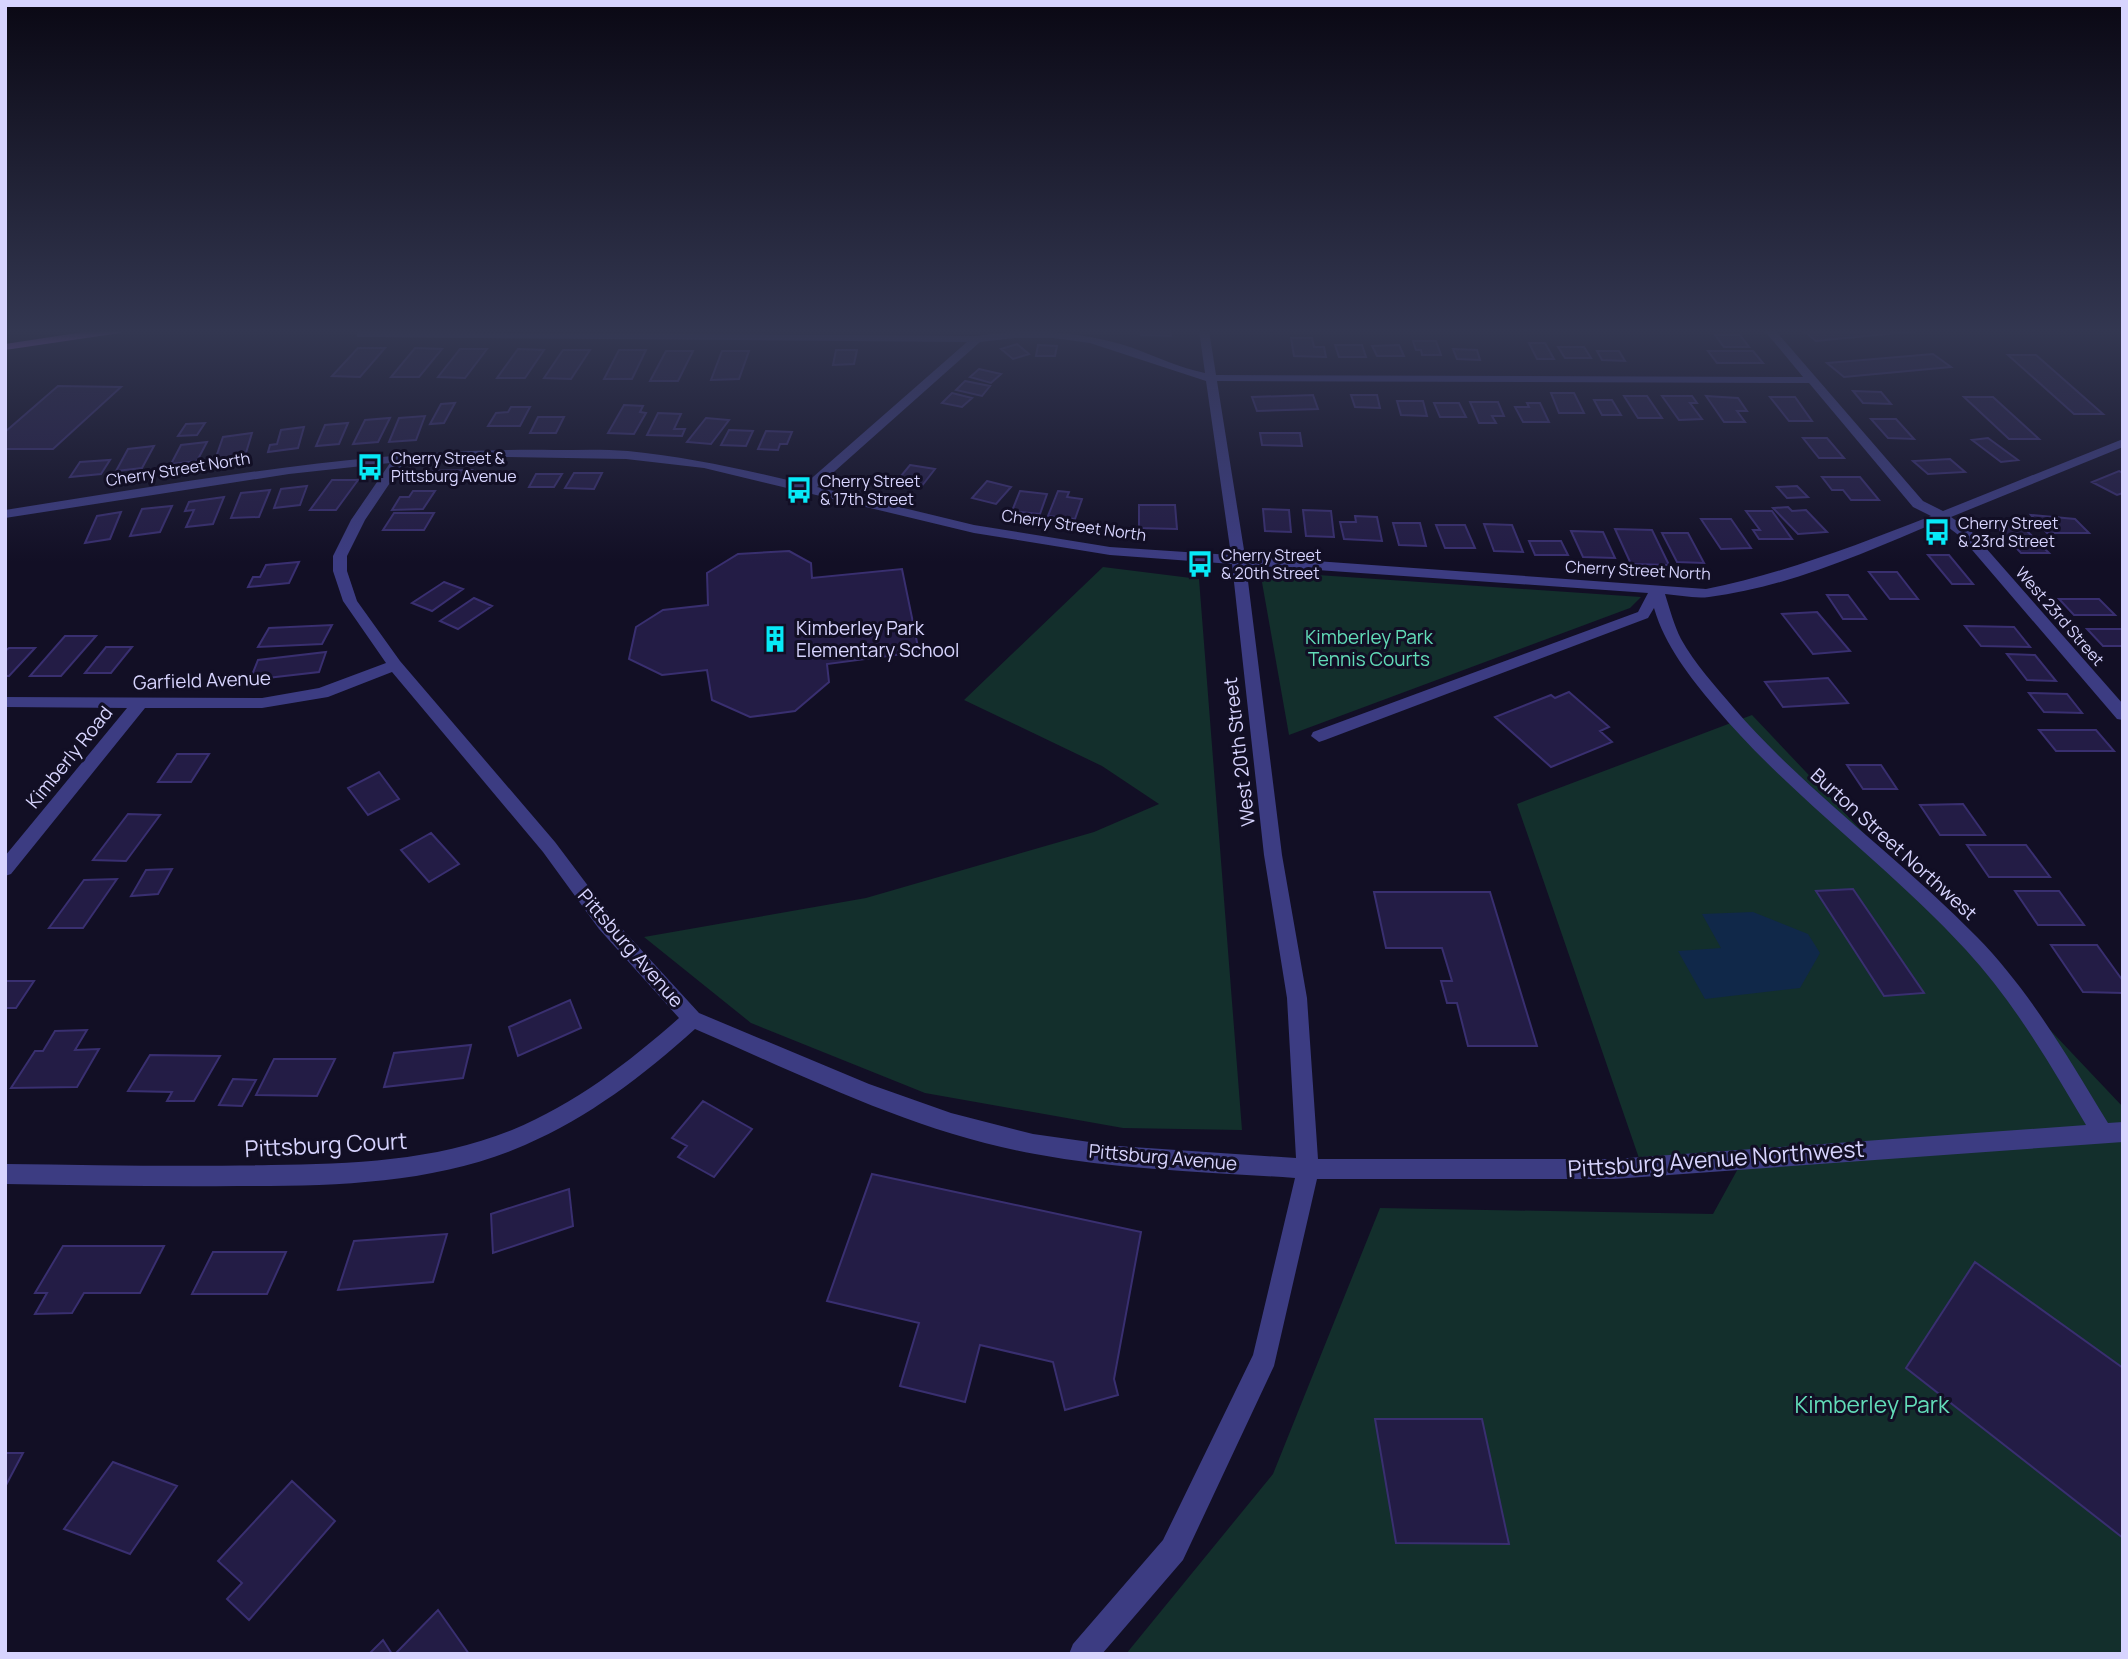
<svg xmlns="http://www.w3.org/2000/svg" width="2128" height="1659" font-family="Manrope,sans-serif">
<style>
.green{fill:#132f2c}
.water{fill:#102849}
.building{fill:#231c45;stroke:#392f70;stroke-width:2}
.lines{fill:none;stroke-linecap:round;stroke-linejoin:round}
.minor{fill:#3c3c82;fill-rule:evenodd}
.major{fill:#b95ffa;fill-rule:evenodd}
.labels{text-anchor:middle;stroke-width:6;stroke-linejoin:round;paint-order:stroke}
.far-poi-label{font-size:16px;fill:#d7d4fe;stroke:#120f25;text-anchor:start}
.far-street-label{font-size:16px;fill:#d7d4fe;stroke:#120f25}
.poi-label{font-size:19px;fill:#d7d4fe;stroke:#120f25;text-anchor:start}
.park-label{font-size:19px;fill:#62dcb8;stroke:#120f25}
.street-label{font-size:19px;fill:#d7d4fe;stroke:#120f25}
.near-street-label{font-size:23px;fill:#d7d4fe;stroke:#120f25}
.near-park-label{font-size:23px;fill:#62dcb8;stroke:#120f25}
</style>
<rect width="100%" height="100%" fill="#120f25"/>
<path class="green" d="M1103 567 1199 579 1242 1130 1123 1128 925 1093 751 1023 644 937 866 898 1094 832 1159 804 1102 766 964 700Z
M1260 571 1641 597 1630 608 1289 735Z
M1752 715 2123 1107V1654H1126L1273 1474 1380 1208 1713 1214 1740 1165 1641 1164 1517 804Z"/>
<path class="water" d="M1753 912 1808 934 1820 953 1800 988 1705 999 1678 951 1721 948 1702 914Z"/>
<path class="building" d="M1141 330H1170L1171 336 1141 335Z
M1803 330H1917L1918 331 1816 341Z
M1715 335H1740L1749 347H1724Z
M1291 338H1312L1314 347H1324L1326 357 1294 356Z
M1413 341H1436L1441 355H1422L1421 350H1416Z
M1529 343H1545L1554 359H1537Z
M1017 344 1029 354 1013 359 1001 349Z
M1038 345 1057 346 1055 356H1036Z
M1335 345H1362L1366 357H1339Z
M1399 345 1404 356H1377L1372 346Z
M1558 347H1584L1591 358H1565Z
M358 348H385L360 377 332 376Z
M415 348 442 349 419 377H391Z
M460 349H487L465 378 438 377Z
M518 349 544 350 525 378H497Z
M1453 349 1477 350 1480 360 1457 359Z
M563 350H590L571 379 544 378Z
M619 350H646L632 379H604Z
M836 350H857L854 364 833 365Z
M666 351H693L678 381H650Z
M722 351H749L739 379 711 380Z
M1597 351H1619L1625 361 1602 360Z
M1708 351H1753L1763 363H1717Z
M1933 354 1951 367 1844 377 1827 363Z
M2008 355H2036L2103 414H2074Z
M979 369 1001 374 991 383 970 377Z
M965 381 990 386 982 396 956 390Z
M58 386 121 387 53 449H5V432Z
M1853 391 1881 392 1891 404 1863 403Z
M952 393 972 398 962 407 942 403Z
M1551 393H1574L1584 413H1559Z
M1313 395 1318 409 1257 411 1252 397Z
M1351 395H1377L1380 408 1355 407Z
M1624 396H1647L1662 418H1638Z
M1662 396H1692L1697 403H1690L1702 419 1679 420Z
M1706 396 1738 398 1747 411H1737L1745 422H1724Z
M1770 397H1795L1812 421H1789Z
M1964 397H1993L2039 439H2009Z
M1594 400H1612L1621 415H1602Z
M1397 401H1423L1427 416 1401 415Z
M1470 402H1498L1504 416H1492L1496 423H1479Z
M455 403 444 423 430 424 441 404Z
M1434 403H1459L1466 417H1440Z
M1527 403H1540L1549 422H1523L1515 407H1529Z
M624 405 643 406 640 412 646 413 634 434 608 433Z
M511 407H530L520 426H488L496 413 508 412Z
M658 413 681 414 674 429H685L682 436 647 435Z
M425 416 416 440 389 442 399 418Z
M538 417H564L556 433H530Z
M390 418 378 442 353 444 365 420Z
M706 418 729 420 711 444 687 442Z
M1871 419H1896L1914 439 1888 438Z
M205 423 197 435 178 436 186 424Z
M348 423 339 444 316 446 325 425Z
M304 427 298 448 268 452 270 445 277 444 281 430Z
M729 430 753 431 746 446 721 445Z
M766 431 792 432 787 444H780L778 450 758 449Z
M252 433 245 456 215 460 223 437Z
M1260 433H1300L1302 446 1262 445Z
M1803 438H1827L1844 458H1819Z
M1988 438 2018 460 2001 462 1972 440Z
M207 442 197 461 171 464 181 445Z
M154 446 142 468 116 471 128 449Z
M1950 459 1965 472 1928 474 1913 461Z
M110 460 101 474 70 477 80 462Z
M910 465 935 469 921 487 896 482Z
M472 470 465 481H418L425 471Z
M2119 471 2123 473V493L2117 495 2092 482Z
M574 473H602L594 489 565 488Z
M536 474H562L554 487H529Z
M1822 477H1860L1879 500H1851L1843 490H1832Z
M332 480H358L336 510H310Z
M987 481 1011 487 996 504 972 498Z
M307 486 300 505 274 508 281 489Z
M1797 486 1808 497 1787 498 1777 487Z
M270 490 259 517 231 518 241 493Z
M413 491H435L423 509 392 510 400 497H409Z
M1020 491 1047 494 1040 514 1012 511Z
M1058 491 1069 492 1067 497 1082 499 1075 519 1048 516Z
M224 497 213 524 186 527 194 510 185 511 189 502Z
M1139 505H1175L1177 529 1139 528Z
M172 506 160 532 130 536 142 509Z
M1788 507 1792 511 1806 510 1827 532 1798 534 1773 508Z
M1263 509 1289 510 1291 532 1265 531Z
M1303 510 1331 511 1334 537 1306 536Z
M1746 511H1772L1792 539H1759L1753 530H1760Z
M121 512 110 539 85 543 97 516Z
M394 513H434L424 530H383Z
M2031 515 2075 519 2089 533H2047Z
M1355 516 1377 517 1382 541 1344 539 1340 522H1356Z
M1701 519H1731L1751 548 1721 549Z
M1393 523H1420L1426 546 1399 545Z
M1484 524 1512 525 1523 552 1494 551Z
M1436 525H1465L1475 548H1445Z
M1996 526H2022L2049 553H2021Z
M1615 529 1652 530 1669 565 1631 564Z
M1571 531 1603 532 1615 558 1583 557Z
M1662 533H1688L1704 563 1677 562Z
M1529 541H1561L1568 555H1535Z
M789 551 811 563 812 578 902 569 919 652 827 664 829 682 795 711 750 717 712 700 707 670 662 675 629 659 636 627 663 610 708 605 707 573 738 554Z
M1928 555H1949L1973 584H1952Z
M299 562 289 583 248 587 253 577H260L266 565Z
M1869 572H1897L1918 599H1890Z
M444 582 463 589 432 611 412 603Z
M1827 595H1848L1866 619H1843Z
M474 598 492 606 458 629 440 621Z
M2059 599H2099L2115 615H2074Z
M1817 612 1850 651 1813 654 1782 614Z
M332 625 322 644 258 647 269 628Z
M1965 626 2014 627 2030 647 1981 646Z
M2087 629H2123V646H2103Z
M65 636H96L61 676H30Z
M106 647H132L111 673H85Z
M9 648H35L9 676H5V651Z
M326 652 319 672 250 680 258 660Z
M2007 654 2035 655 2056 681 2027 680Z
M1828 678 1848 703 1783 707 1765 682Z
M1569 692 1609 727 1600 731 1612 742 1551 767 1495 717 1551 695 1555 698Z
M2029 693 2067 694 2082 713 2044 712Z
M2039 730H2096L2114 751H2056Z
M177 754H209L191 782H158Z
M1847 765H1881L1897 789H1863Z
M379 772 399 799 368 815 348 788Z
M1963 804 1985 835H1940L1920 805Z
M128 814 160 815 126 861 93 860Z
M431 833 459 864 429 882 401 850Z
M1967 845H2026L2050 877H1989Z
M172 869 158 894 131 896 146 870Z
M117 879 83 928H49L84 880Z
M1853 889 1924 993 1884 996 1816 891Z
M2015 891H2059L2084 925H2038Z
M1374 892H1490L1537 1046H1468L1457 1003H1447L1441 981H1452L1442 948H1386Z
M2051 945H2097L2123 981V993L2083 992Z
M5 981H34L16 1008H5Z
M570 1000 581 1028 518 1056 509 1027Z
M87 1030 75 1050 99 1049 77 1087 11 1088 35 1051H43L55 1031Z
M471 1045 463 1078 384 1087 394 1053Z
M150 1055 220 1056 194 1101H167L172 1092 128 1091Z
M274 1059H335L317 1096 256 1095Z
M233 1079 256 1080 242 1106 219 1105Z
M703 1101 752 1129 714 1177 678 1157 687 1146 672 1138Z
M872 1174 1141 1232 1114 1379 1118 1395 1065 1410 1053 1362 980 1345 965 1402 900 1386 919 1323 827 1301Z
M569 1189 573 1226 493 1253 491 1214Z
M447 1234 433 1282 338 1290 354 1241Z
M63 1246H164L140 1293H84L72 1313 35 1314 47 1293H35Z
M213 1252H286L267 1294H192Z
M1975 1262 2123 1368V1538L1906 1368Z
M1375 1419H1482L1509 1544 1396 1543Z
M5 1453H23L5 1487Z
M113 1462 177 1486 130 1554 64 1529Z
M292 1481 335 1521 249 1620 227 1599 242 1583 218 1561Z
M438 1610 469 1654H395Z
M383 1640 392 1654H369Z"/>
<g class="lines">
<path class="minor" d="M1199 330H1209L1216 375 1803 377 1764 330H1775L1923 501 1943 511 2123 439V447L1951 517 1971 531 2123 704V720L2117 719 1961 537 1940 521C1866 552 1789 587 1709 597 1695 599 1679 595 1665 594 1670 610 1674 625 1681 639 1695 664 1715 686 1733 707 1806 792 1899 857 1977 937 2030 991 2069 1059 2108 1123L2123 1122V1142L1614 1179H1317L1274 1366 1183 1560 1102 1654H1069L1073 1644 1163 1540 1253 1355 1295 1178C1208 1172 1120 1170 1035 1154 916 1133 804 1076 695 1029 643 1076 589 1117 525 1145 435 1184 335 1186 238 1186 161 1187 83 1185 5 1184V1164C94 1165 183 1167 271 1165 352 1164 436 1161 512 1130 575 1104 628 1063 679 1018L599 929 543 852 392 672 328 697 262 708H145L11 874 5 876V856L127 708 5 707V697L262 698 319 688 386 663 343 601 333 571V556L351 520 390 463 289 474 5 518V510C187 482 369 447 554 450 578 450 603 449 628 451 689 457 746 470 805 484L967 342 357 337V333L361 332 977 336C1030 328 1082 331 1133 348 1157 357 1180 368 1205 373ZM1015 338H1053L1090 343 1206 381 1231 555 1110 547 974 525 817 487 980 342ZM1217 381 1809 383 1913 507 1931 516C1857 545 1785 573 1706 589L1245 556ZM503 457 626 459 704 468 974 533 1110 555 1232 564 1264 855 1287 998 1296 1158 1118 1146 1033 1134 951 1113 869 1084 699 1013 613 919 555 842 400 661 357 601 347 571V556L365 520 404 462ZM1246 565 1648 593 1638 612 1313 732 1311 736 1319 742 1325 740 1648 618 1654 608C1665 646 1690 677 1715 707 1790 796 1887 864 1966 950 2014 1002 2050 1064 2086 1125L1614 1159H1318L1307 998 1282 855Z"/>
<path class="major" d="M97 330H125L120 333 5 350V344Z"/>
</g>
<linearGradient id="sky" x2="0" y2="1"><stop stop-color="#0a0814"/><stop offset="0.59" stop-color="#333751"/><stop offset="1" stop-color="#333751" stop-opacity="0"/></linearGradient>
<rect width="2128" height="562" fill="url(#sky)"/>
<defs>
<symbol id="bus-bare" viewBox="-9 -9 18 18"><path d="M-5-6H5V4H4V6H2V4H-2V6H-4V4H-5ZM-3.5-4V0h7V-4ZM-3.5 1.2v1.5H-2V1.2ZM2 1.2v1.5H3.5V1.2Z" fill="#07e9f7" stroke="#120f25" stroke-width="2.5" paint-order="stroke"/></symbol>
<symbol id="building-bare" viewBox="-9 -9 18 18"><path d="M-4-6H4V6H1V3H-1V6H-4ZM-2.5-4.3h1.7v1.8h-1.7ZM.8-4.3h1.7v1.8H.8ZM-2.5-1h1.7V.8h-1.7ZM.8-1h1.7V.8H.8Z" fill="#07e9f7" stroke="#120f25" stroke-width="2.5" paint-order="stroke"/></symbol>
</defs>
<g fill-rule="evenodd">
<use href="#bus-bare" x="351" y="448" width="38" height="38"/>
<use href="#bus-bare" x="780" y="471" width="38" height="38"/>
<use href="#bus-bare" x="1918" y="513" width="38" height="38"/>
<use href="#bus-bare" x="1181" y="545" width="38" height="38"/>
<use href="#building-bare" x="756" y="620" width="38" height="38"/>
</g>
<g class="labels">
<g class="far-poi-label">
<text x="391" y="464">Cherry Street &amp;<tspan x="391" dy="18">Pittsburg Avenue</tspan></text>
<text x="820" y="487">Cherry Street<tspan x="820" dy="18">&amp; 17th Street</tspan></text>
<text x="1958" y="529">Cherry Street<tspan x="1958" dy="18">&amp; 23rd Street</tspan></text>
<text x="1221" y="561">Cherry Street<tspan x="1221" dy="18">&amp; 20th Street</tspan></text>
</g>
<g class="far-street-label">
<text transform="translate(178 469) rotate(-9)" y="6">Cherry Street North</text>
<text transform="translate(1074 525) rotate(8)" y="6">Cherry Street North</text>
<text transform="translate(1638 570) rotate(3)" y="6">Cherry Street North</text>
<text transform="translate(2060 616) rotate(49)" y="6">West 23rd Street</text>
</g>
<g class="poi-label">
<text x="796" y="635">Kimberley Park<tspan x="796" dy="22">Elementary School</tspan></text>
</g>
<g class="park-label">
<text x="1369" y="644">Kimberley Park<tspan x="1369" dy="22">Tennis Courts</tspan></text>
</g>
<g class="street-label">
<text transform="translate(202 680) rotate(-2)" y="7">Garfield Avenue</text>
<text transform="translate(1239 752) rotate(-97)" y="7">West 20th Street</text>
<text transform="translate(69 757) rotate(-51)" y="7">Kimberly Road</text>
<text transform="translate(1894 844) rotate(42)" y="7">Burton Street Northwest</text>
<text transform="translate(631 948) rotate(49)" y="7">Pittsburg Avenue</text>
<text transform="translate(1163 1157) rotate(5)" y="7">Pittsburg Avenue</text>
</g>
<g class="near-street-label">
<text transform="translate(326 1145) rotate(-3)" y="8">Pittsburg Court</text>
<text transform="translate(1716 1159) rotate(-4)" y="8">Pittsburg Avenue Northwest</text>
</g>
<g class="near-park-label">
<text x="1872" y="1413">Kimberley Park</text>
</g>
</g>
<rect width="2128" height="1659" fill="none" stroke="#d7d4fe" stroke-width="14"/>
</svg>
